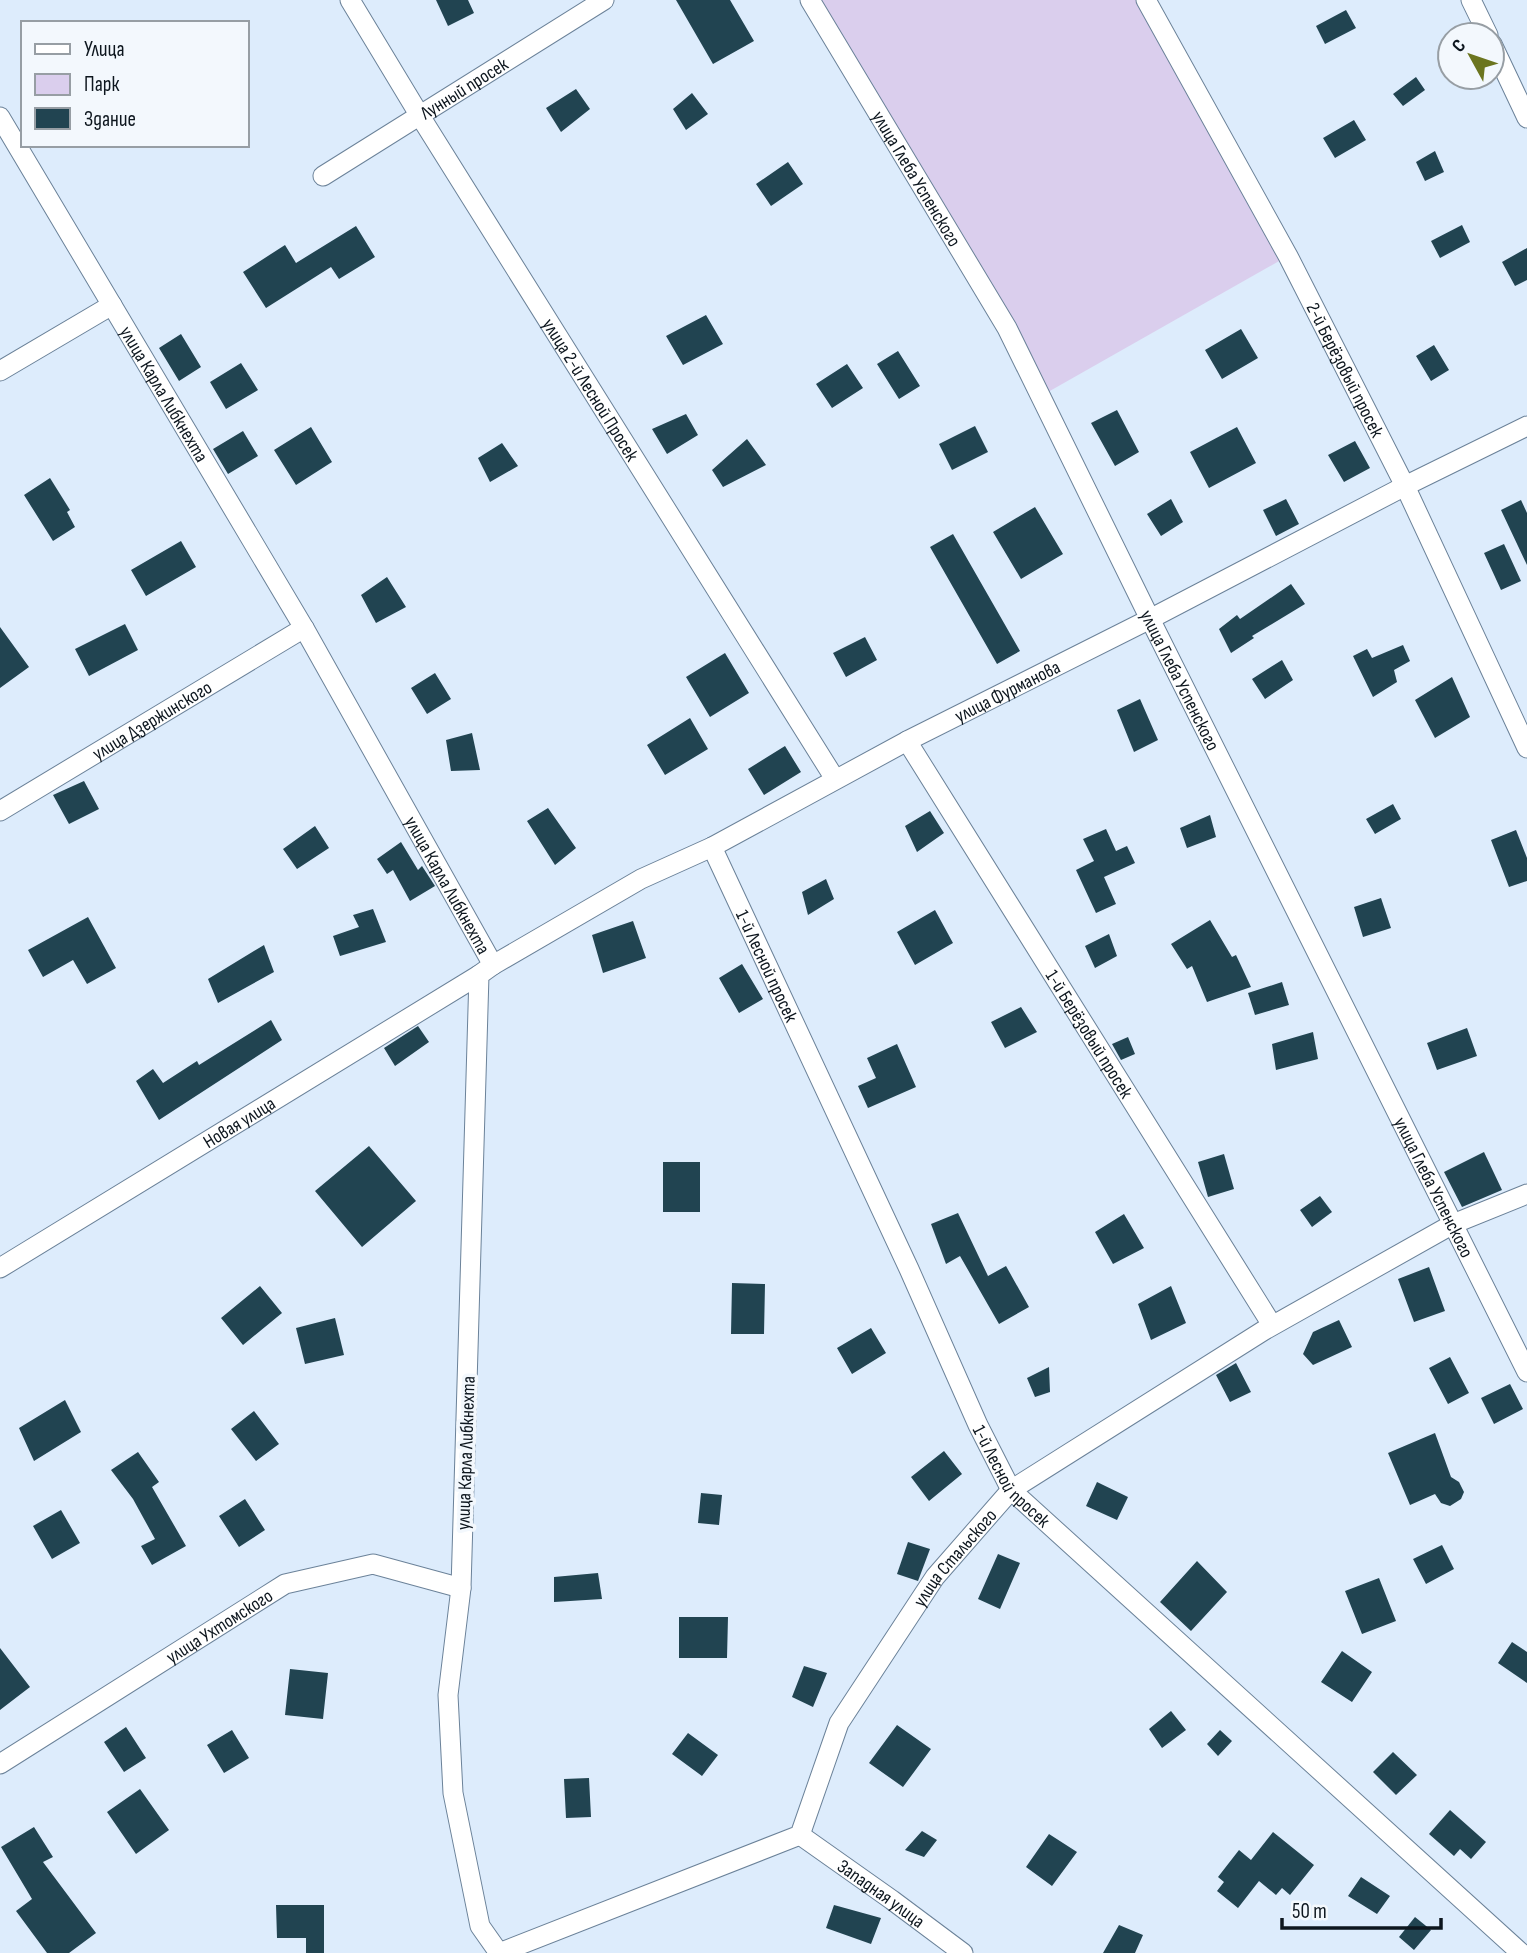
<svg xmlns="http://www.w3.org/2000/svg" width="1527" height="1953" font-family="'Sofia Sans Condensed',sans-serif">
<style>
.green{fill:#daceed}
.building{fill:#214451}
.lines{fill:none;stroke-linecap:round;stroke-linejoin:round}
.street-casing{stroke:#6b8299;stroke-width:21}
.street{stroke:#fff;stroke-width:19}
.labels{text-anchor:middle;stroke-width:7;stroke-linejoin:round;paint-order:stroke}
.street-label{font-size:19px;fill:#0d161e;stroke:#f3f8fd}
</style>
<rect width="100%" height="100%" fill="#ddecfc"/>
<path class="green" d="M810 0H1146L1288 256 1041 396Z"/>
<path class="building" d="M436 0H468L474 13 448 26Z
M676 0H730L754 41 713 64Z
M1346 10 1356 28 1325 44 1316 26Z
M1416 77 1425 90 1403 106 1393 94Z
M576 89 590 109 561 132 546 108Z
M692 93 708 114 686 130 673 109Z
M1354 120 1366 140 1335 158 1323 138Z
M1435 151 1444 172 1425 181 1416 162Z
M788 162 803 184 771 206 756 184Z
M1462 225 1470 242 1440 258 1431 241Z
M356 226 375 257 339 279 331 267 266 308 243 272 285 245 296 263Z
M1527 248V280L1515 286 1502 262Z
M706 315 723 344 683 365 666 336Z
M1241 329 1258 358 1222 379 1205 350Z
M181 334 201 367 179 381 159 348Z
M1434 345 1449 370 1431 381 1416 356Z
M898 351 920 386 899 399 877 364Z
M241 363 258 390 226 409 210 382Z
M847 364 863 388 832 408 816 384Z
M1117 410 1139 452 1115 466 1091 423Z
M686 414 698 435 667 454 652 429Z
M975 426 988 452 952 470 939 444Z
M311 427 332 462 296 485 274 450Z
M1237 427 1256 463 1209 488 1190 452Z
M243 431 258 456 228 474 213 449Z
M747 439 766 465 723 487 712 470Z
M1355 441 1370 468 1344 482 1328 455Z
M502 443 518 466 490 482 478 458Z
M50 478 70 510 67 512 75 527 53 541 24 495Z
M1171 499 1183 522 1161 536 1147 514Z
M1286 499 1299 524 1276 536 1263 510Z
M1521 500 1527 513V565L1501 510Z
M1035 507 1063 554 1021 579 993 532Z
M953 534 1020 651 997 664 930 547Z
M181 541 196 567 146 596 131 570Z
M1504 544 1521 581 1501 590 1484 553Z
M387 577 406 607 376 623 361 595Z
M1291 584 1305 604 1252 636 1254 638 1231 653 1219 629 1237 615 1240 619Z
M125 624 138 650 89 676 75 649Z
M0 627 29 667 0 688Z
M865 637 877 660 846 677 833 653Z
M1403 645 1410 661 1394 670 1397 682 1373 697 1353 656 1367 649 1372 658Z
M725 653 749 693 710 717 686 677Z
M1282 660 1293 680 1265 699 1252 679Z
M435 673 451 699 427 714 411 688Z
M1452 677 1470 717 1435 738 1415 700Z
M1140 699 1158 740 1134 752 1117 710Z
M690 718 708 749 665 775 647 745Z
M472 733 480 770 451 771 446 740Z
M785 746 801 772 764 795 748 769Z
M84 781 99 809 69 824 53 795Z
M1393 804 1401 819 1375 834 1366 819Z
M548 808 576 848 555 865 527 821Z
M930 811 944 833 917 852 905 826Z
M1210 815 1216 837 1187 848 1180 828Z
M315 826 329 848 297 869 283 849Z
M1106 829 1116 851 1127 846 1135 863 1104 877 1116 904 1096 913 1076 870 1094 861 1083 839Z
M1516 830 1527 858V881L1509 887 1491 840Z
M401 842 418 870 422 866 435 886 410 901 393 870 387 874 377 859Z
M826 879 834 899 808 915 802 892Z
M1381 898 1391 928 1363 937 1354 907Z
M373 909 386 942 340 956 333 936 359 927 353 915Z
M935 910 953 943 915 965 897 932Z
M88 917 116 968 87 984 73 960 43 977 28 950Z
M1210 920 1232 957 1236 955 1251 987 1207 1002 1192 966 1187 969 1171 944Z
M633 921 646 958 603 973 592 935Z
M1109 934 1117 956 1095 968 1085 946Z
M264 945 274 972 218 1003 208 979Z
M742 964 763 999 739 1013 719 978Z
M1282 982 1289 1005 1255 1015 1248 993Z
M1021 1007 1037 1032 1005 1048 991 1022Z
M271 1020 282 1040 159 1120 136 1081 153 1069 163 1083 197 1061 199 1065Z
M418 1026 429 1042 395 1066 384 1048Z
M1467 1028 1477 1056 1437 1070 1427 1043Z
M1313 1032 1318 1059 1276 1070 1272 1044Z
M1128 1037 1135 1054 1121 1060 1112 1044Z
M897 1044 916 1087 868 1108 858 1086 876 1078 867 1058Z
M369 1146 416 1201 362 1247 315 1191Z
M1484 1152 1502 1190 1462 1207 1444 1172Z
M1224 1154 1234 1189 1208 1197 1198 1162Z
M663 1162H700V1212H663Z
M1320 1196 1332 1212 1312 1227 1300 1210Z
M958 1213 988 1276 1006 1266 1029 1307 999 1324 960 1256 946 1264 931 1224Z
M1124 1214 1144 1248 1113 1264 1095 1232Z
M1429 1267 1445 1311 1414 1322 1398 1279Z
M732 1283 765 1284 764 1334H731Z
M260 1286 282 1313 243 1345 221 1318Z
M1171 1286 1186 1323 1151 1340 1138 1304Z
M335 1318 344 1355 305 1364 296 1328Z
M1339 1320 1352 1347 1313 1365 1303 1354 1313 1332Z
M871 1328 886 1353 852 1374 837 1348Z
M1450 1357 1469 1393 1448 1404 1429 1368Z
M1236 1363 1251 1392 1230 1402 1216 1375Z
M1049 1367 1050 1392 1035 1397 1027 1378Z
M1510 1384 1523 1409 1494 1424 1481 1398Z
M65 1400 81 1432 34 1461 19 1428Z
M254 1411 279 1444 256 1461 231 1429Z
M1435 1433 1451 1477 1459 1482 1464 1492 1461 1499 1450 1506 1441 1503 1435 1494 1410 1505 1388 1453Z
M944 1451 962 1474 929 1501 911 1477Z
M138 1452 159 1482 152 1487 186 1546 152 1565 141 1546 155 1539 133 1499 111 1470Z
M1097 1482 1128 1497 1117 1520 1086 1506Z
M701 1493 722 1495 719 1525 698 1523Z
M245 1499 265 1530 239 1547 219 1516Z
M61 1510 80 1543 52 1559 33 1526Z
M908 1542 930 1549 918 1581 897 1574Z
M1442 1545 1454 1569 1426 1584 1413 1559Z
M998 1554 1020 1563 1000 1609 978 1599Z
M1197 1561 1227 1592 1191 1631 1160 1602Z
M598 1573 602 1599 554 1602V1577Z
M1379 1578 1396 1621 1362 1634 1345 1591Z
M679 1617H728L727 1658H679Z
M1512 1642 1527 1652V1683L1498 1663Z
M0 1648 30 1687 0 1710Z
M1342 1651 1372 1672 1352 1702 1321 1682Z
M804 1666 827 1673 813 1707 792 1697Z
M290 1669 328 1673 323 1719 285 1715Z
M1171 1711 1186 1730 1162 1748 1149 1729Z
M897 1725 931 1749 903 1787 869 1763Z
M126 1727 146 1758 124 1772 104 1742Z
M232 1730 249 1758 224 1773 207 1745Z
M1220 1730 1232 1741 1218 1756 1207 1744Z
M688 1733 718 1755 702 1776 672 1754Z
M1393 1752 1417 1775 1396 1795 1373 1772Z
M589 1778 591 1817 566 1818 564 1779Z
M140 1789 169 1830 136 1854 107 1812Z
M1450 1810 1486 1842 1471 1859 1460 1849 1454 1856 1429 1834Z
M34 1827 53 1857 43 1862 96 1933 69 1953H47L16 1911 32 1899 1 1847Z
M922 1831 937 1840 924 1857 905 1850Z
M1273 1832 1314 1865 1290 1895 1282 1888 1276 1895 1259 1881 1238 1908 1217 1891 1224 1882 1218 1877 1239 1850 1251 1860Z
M1049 1834 1077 1852 1052 1886 1026 1867Z
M1361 1877 1390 1896 1377 1914 1348 1896Z
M276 1905H324V1953H306V1938H277Z
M834 1905 881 1918 871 1944 826 1928Z
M1415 1917 1431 1930 1414 1950 1399 1937Z
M1119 1925 1143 1935 1135 1953H1103Z"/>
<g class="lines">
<defs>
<g id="street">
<path id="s1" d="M350 0 420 116 835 779"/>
<path id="s2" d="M810 0 1007 328 1150 619 1527 1372"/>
<path id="s3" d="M1146 0 1288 256 1405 486 1527 748"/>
<path d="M1471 0 1488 35"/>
<path d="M1492 44 1527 118"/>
<path id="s4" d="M0 117 304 628 493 965 479 975 461 1588 448 1695 453 1793 480 1926 499 1953"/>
<path id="s5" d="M323 176 604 0"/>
<path d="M0 371 112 305"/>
<path id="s6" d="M907 741 1272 1325"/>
<path id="s7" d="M0 811 304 628"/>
<path id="s8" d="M712 847 909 1269 978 1425 1011 1490 1521 1953"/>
<path id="s9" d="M493 965 641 879 712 847 907 741 1150 619 1405 486 1527 426"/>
<path id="s10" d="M0 1268 479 975"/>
<path id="s11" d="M0 1764 285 1584 373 1564 461 1588"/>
<path id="s12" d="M800 1835 892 1900 963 1953"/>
<path id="s13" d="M499 1953 800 1835 839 1723 935 1577 1011 1490 1263 1331 1453 1224 1527 1194"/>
</g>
</defs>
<use href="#street" class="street-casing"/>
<use href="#street" class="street"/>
</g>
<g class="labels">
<g class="street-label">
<text dy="7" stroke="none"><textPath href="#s5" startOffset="166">Лунный просек</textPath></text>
<text dy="7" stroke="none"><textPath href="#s2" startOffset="208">улица Глеба Успенского</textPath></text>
<text dy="7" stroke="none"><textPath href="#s3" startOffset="420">2-й Берёзовый просек</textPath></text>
<text dy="7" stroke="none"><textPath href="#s1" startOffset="458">улица 2-й Лесной Просек</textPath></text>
<text dy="7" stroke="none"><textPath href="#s4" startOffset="322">улица Карла Либкнехта</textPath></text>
<text dy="7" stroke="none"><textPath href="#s2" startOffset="775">улица Глеба Успенского</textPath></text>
<text dy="7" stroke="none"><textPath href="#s9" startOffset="583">улица Фурманова</textPath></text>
<text dy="7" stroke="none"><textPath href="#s7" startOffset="177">улица Дзержинского</textPath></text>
<text dy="7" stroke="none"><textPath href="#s4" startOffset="889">улица Карла Либкнехта</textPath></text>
<text dy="7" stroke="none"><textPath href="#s8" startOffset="131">1-й Лесной просек</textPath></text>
<text dy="7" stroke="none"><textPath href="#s6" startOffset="345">1-й Берёзовый просек</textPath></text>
<text dy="7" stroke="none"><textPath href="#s10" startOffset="280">Новая улица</textPath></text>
<text dy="7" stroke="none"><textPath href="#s2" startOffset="1342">улица Глеба Успенского</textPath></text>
<text transform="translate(465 1453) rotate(-88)" y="7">улица Карла Либкнехта</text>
<text dy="7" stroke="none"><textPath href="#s8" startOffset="698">1-й Лесной просек</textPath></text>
<text dy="7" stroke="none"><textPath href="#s13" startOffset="644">улица Стальского</textPath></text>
<text dy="7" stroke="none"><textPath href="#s11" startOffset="259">улица Ухтомского</textPath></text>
<text dy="7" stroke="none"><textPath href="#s12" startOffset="100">Западная улица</textPath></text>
</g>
</g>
<rect x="21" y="21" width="228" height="126" fill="#f3f8fd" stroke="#979ea4" stroke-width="2"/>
<rect x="35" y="44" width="35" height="10" fill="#ffffff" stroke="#979ea4" stroke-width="2"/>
<text x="84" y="56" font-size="21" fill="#0d161e">Улица</text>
<rect x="35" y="74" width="35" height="21" fill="#daceed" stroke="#979ea4" stroke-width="2"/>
<text x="84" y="91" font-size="21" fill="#0d161e">Парк</text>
<rect x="35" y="108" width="35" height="21" fill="#214451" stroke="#979ea4" stroke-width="2"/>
<text x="84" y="126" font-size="21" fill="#0d161e">Здание</text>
<g transform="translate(1471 56) rotate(310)"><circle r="33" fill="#f3f8fd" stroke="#979ea4" stroke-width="2"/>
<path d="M0-5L12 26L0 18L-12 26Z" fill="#6b751f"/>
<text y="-10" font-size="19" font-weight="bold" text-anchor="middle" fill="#0d161e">С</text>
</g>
<path d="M1282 1918v10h159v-10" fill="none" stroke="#0d161e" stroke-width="3.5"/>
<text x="1292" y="1918" font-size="21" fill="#0d161e" stroke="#f3f8fd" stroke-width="5" paint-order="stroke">50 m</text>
</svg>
